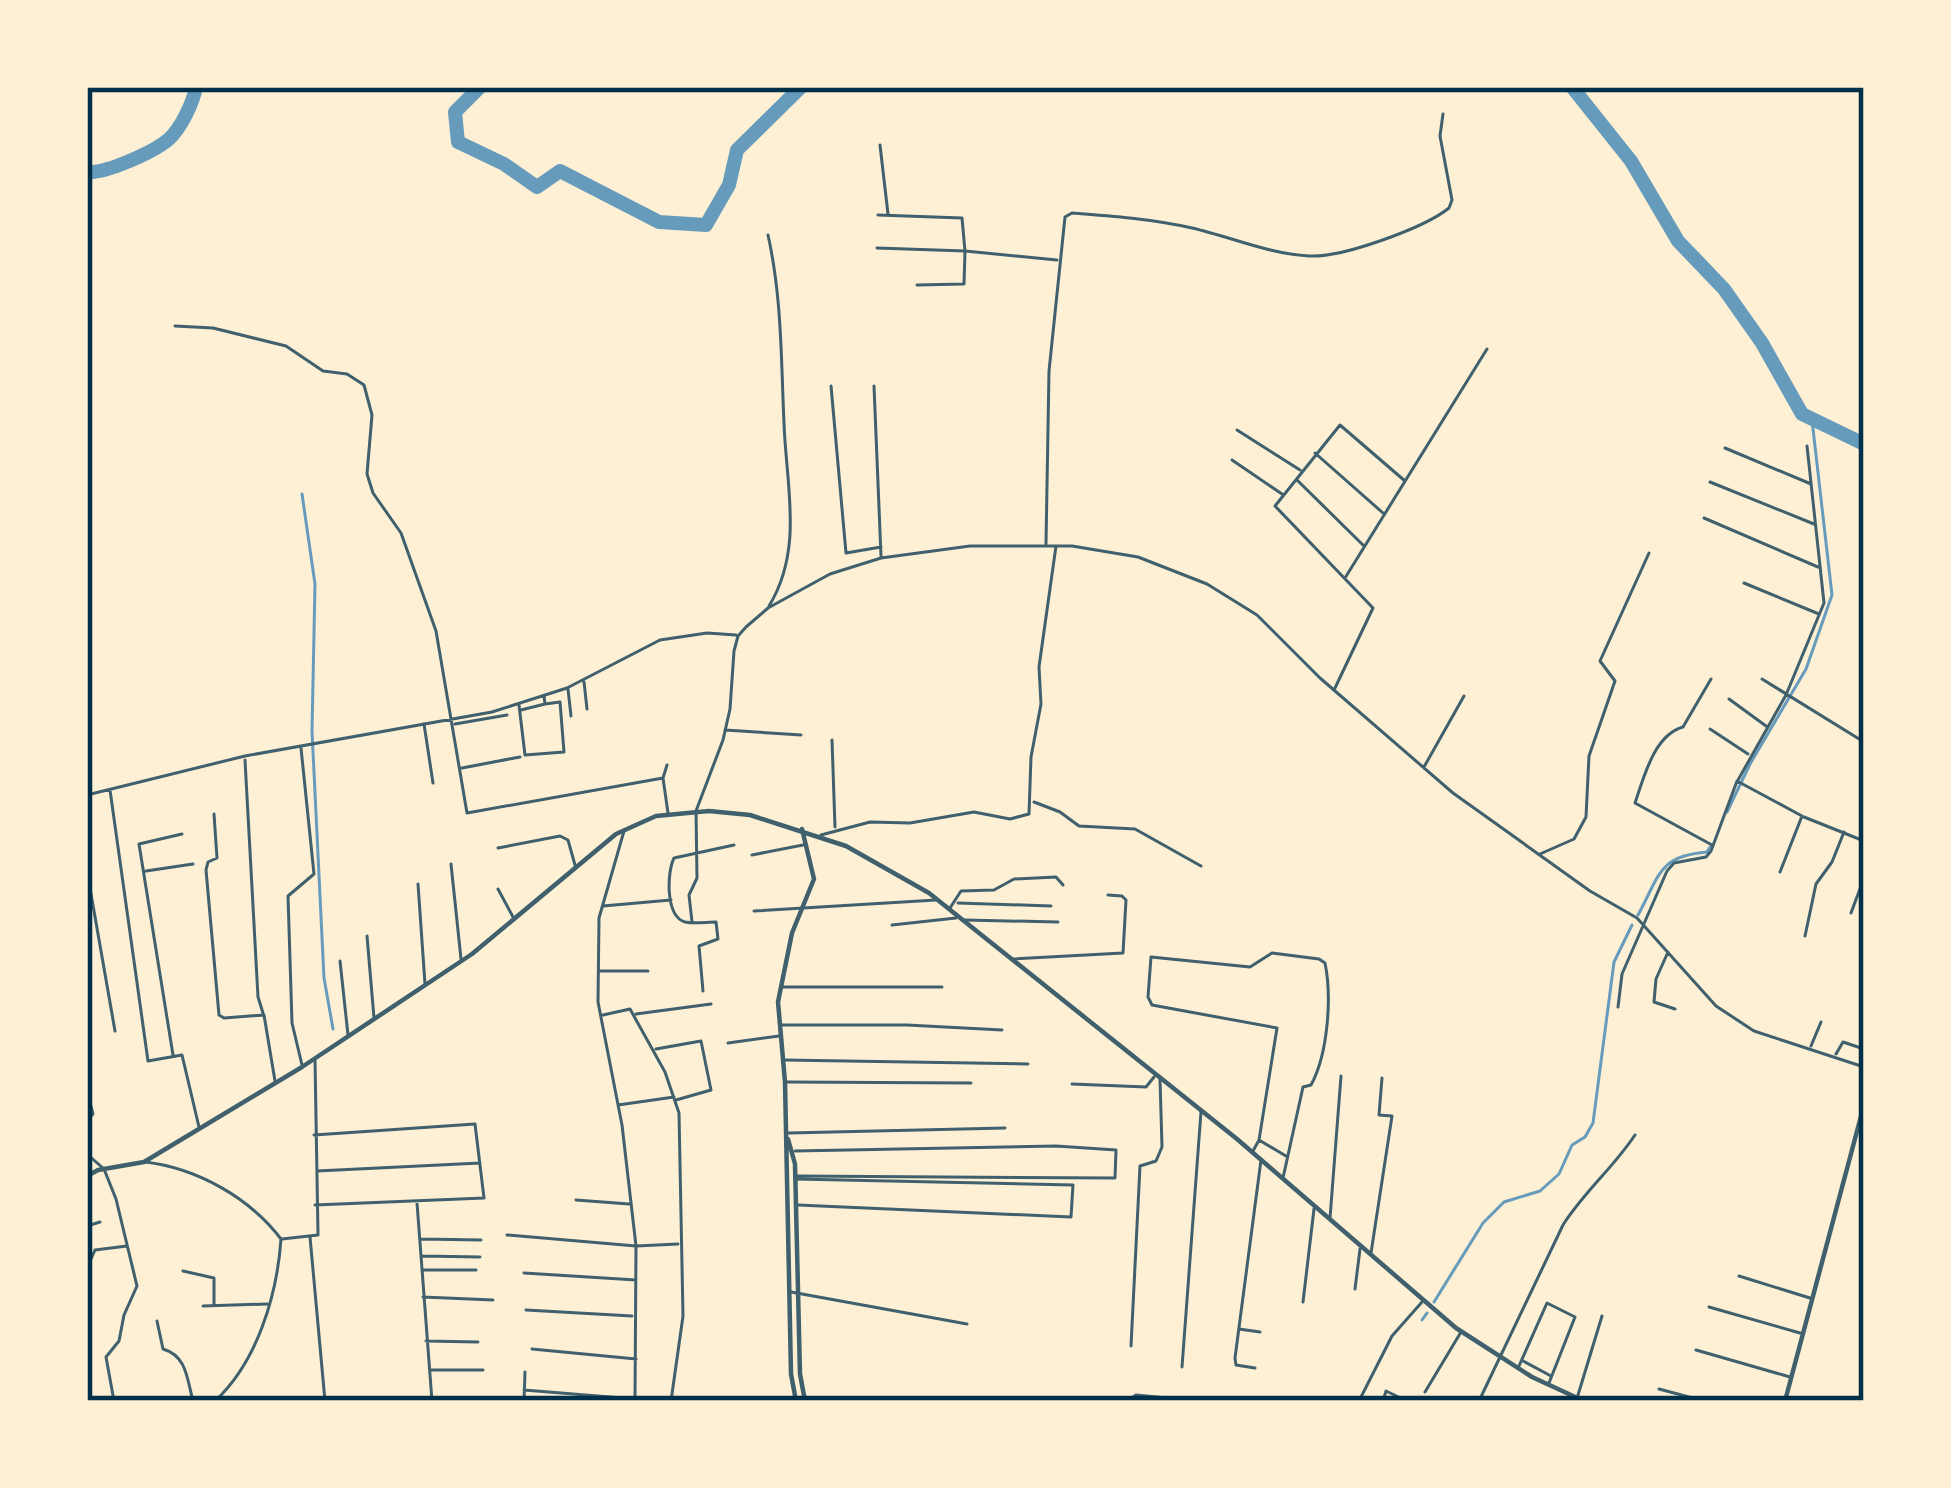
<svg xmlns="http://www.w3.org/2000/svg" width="1951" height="1488" font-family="'Noto Sans',sans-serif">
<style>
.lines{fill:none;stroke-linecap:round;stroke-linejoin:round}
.stream{stroke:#669bbc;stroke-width:3}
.river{stroke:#669bbc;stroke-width:14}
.minor{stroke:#3f606c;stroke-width:3}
.tertiary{stroke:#3f606c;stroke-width:4.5}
.neatline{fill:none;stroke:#003049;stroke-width:4.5}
</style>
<rect width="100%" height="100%" fill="#fdf0d5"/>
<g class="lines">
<path class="stream" d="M302 494 315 584 312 731 324 978 333 1029
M1727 812 1750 764 1806 669 1832 595 1812 420
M1638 915C1660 875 1658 856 1707 852L1710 847
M1434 1302 1483 1223 1504 1202 1540 1191 1559 1174 1572 1145 1585 1137 1593 1123 1614 962 1632 925
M1422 1320 1427 1313"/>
<path class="river" d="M480 87 455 112 458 142 504 164 537 187 560 171 659 222 706 225 729 185 737 150 801 87
M1572 87 1631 161 1678 241 1724 289 1762 343 1802 414 1864 444
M87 172C105 174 154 152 169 139 181 128 193 103 196 87"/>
<path class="minor" d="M880 145 888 214
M878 215 962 218 965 251 1057 260
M768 235C782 298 781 359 784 423 786 485 804 549 769 606
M877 248 965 251 964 284 917 285
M175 326 213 328 286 346 323 371 347 374 364 385 372 415 367 474 373 493 401 533 436 631 467 813 663 778
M831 386 846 553 881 547
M874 386 881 556
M1237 430 1300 470
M1725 448 1811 484
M1315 453 1383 513
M1232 460 1282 494
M1297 480 1363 545
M1710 482 1814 524
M1704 518 1818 567
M1046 544 1049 371 1065 217 1072 213C1112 216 1152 219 1192 228 1231 237 1269 254 1309 256 1342 258 1424 228 1449 208L1452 200 1440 136 1443 114
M1345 578 1487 349
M1744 583 1819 614
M1711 679 1683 727C1654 735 1644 777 1635 803L1712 845
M1762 679 1864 742
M584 682 587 709
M1335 688 1373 608 1275 506 1340 425 1405 481
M568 689 571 716
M1729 699 1766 726
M519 705 525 755 564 752 560 702 545 704 544 696
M521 710 545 704
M424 724 433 783
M455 724 507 715
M1710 729 1748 754
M725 730 801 735
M832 740 835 827
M301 748 314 874 288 896 292 1023 302 1065
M245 760 258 997 263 1013
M667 765 663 778 668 813
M1424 767 1464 696
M462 768 520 757
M1738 780 1786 695 1824 603 1807 446
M110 790 148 1061 182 1055 199 1127
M87 795 245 756 492 712 567 688 660 640 707 633 736 635
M1034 802 1060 812 1079 826 1135 829 1201 866
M214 814 217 858 208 862 206 870 219 1015 224 1018 264 1015 275 1081
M1804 817 1864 841
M624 831 599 918 598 1002 622 1125 636 1246 635 1401
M821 835 870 822 910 823 974 812 1010 819 1029 814 1031 757 1041 704 1039 667 1056 546
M498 848 560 836 568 840 575 865
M1540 854 1574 839 1586 817 1589 756 1615 681 1600 661 1649 553
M752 855 803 845
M451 864 461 959
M87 871 115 1031
M146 871 193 864
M418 884 425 984
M498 889 513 917
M958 903 1051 906
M603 906 671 900
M950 908 961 891 994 890 1014 879 1056 877 1063 885
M754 911 936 900
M1851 913 1864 878
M965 920 1058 922
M692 922 689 895 697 878 696 811 723 740 730 709 734 651 738 636 746 627 768 608 830 574 881 558 970 546H1072L1138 557 1207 584 1257 615 1320 678 1453 793 1590 891 1637 918 1716 1006 1754 1031 1864 1067
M892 925 956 918
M367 936 374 1018
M1805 936 1816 884 1832 862 1844 832
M1668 952 1656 979 1654 1002 1675 1009
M1012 959 1123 953 1126 900 1122 896 1108 895
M340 961 348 1035
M600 971H648
M782 987H942
M703 991 699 946 718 939 716 922C707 922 694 924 685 922 665 916 667 872 674 858L734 845
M1618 1007 1622 974 1667 871 1674 863 1706 857 1711 851 1737 781 1802 816 1780 872
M636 1014 711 1004
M603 1015 630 1009 665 1072 679 1113 683 1316 671 1401
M782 1025H907L1002 1030
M728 1043 779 1036
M1811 1046 1821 1022
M656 1049 701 1041 711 1090 676 1100
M1836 1054 1843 1042 1864 1049
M173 1055 139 844 182 834
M784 1060 1028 1064
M787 1082 971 1083
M1072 1084 1146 1087 1154 1077
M87 1091 93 1114 87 1121
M618 1105 674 1097
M789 1133 1005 1128
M314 1135 475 1124 484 1198 315 1205
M1259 1140 1286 1156
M795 1151 1056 1146 1116 1150 1115 1178 797 1176
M1253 1151 1259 1140 1277 1028 1152 1005 1148 997 1151 957 1250 967 1272 953 1319 959 1325 963C1332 997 1328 1054 1311 1085L1303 1087 1283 1178
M87 1154 104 1169 116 1199 137 1286 124 1315 119 1341 106 1357 114 1401
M145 1162C197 1168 250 1198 281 1239 277 1296 257 1362 215 1401
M317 1171 480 1163
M795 1179 1073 1185 1071 1217 798 1205
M576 1200 629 1204
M417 1203 432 1401
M1330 1218 1341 1076
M87 1226 100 1222
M507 1235 636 1246 678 1244
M310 1237 325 1401
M282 1239 318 1235 315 1059
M421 1239 481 1240
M1371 1253 1392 1116 1379 1115 1382 1078
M422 1256 480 1257
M87 1268 95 1250 127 1246
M423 1270H476
M183 1271 214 1278V1304
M524 1273 636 1280
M1739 1276 1810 1298
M1355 1289 1360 1249
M791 1292 967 1324
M423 1297 493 1300
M1303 1302 1314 1209
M203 1306 267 1304
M1709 1307 1800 1333
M526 1310 632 1316
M157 1321 163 1349C187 1356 187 1379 193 1401
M1239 1329 1260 1332
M426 1341 478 1342
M1131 1346 1140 1166 1156 1161 1162 1147 1160 1079
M532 1349 636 1359
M1696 1350 1790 1377
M1523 1361 1551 1376
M1519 1366 1547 1303 1575 1317 1549 1383
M1182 1367 1201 1112
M1255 1368 1236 1365 1235 1358 1261 1160
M431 1370H483
M1659 1389 1704 1401
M524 1390 635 1399
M1425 1392 1461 1332
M1578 1395 1602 1316
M455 1399 486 1401
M524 1401 525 1372
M1127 1401 1136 1395 1199 1401
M1359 1401 1392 1336 1422 1302
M1383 1401 1386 1391 1407 1401
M1479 1401 1563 1225C1584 1192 1613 1168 1635 1135"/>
<path class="tertiary" d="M788 1139 795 1164 800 1374 805 1401
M87 1176 98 1170 144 1162 302 1067 472 954 616 834 656 816 709 811 750 815 846 846 929 893 1237 1139 1456 1328 1532 1377 1584 1401
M796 1401 791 1374 785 1082 778 1002 792 933 814 879 802 829
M1785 1401 1864 1105"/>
</g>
<rect width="1951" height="1488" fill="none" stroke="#fdf0d5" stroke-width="180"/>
<rect x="90" y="90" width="1771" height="1308" class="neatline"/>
</svg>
